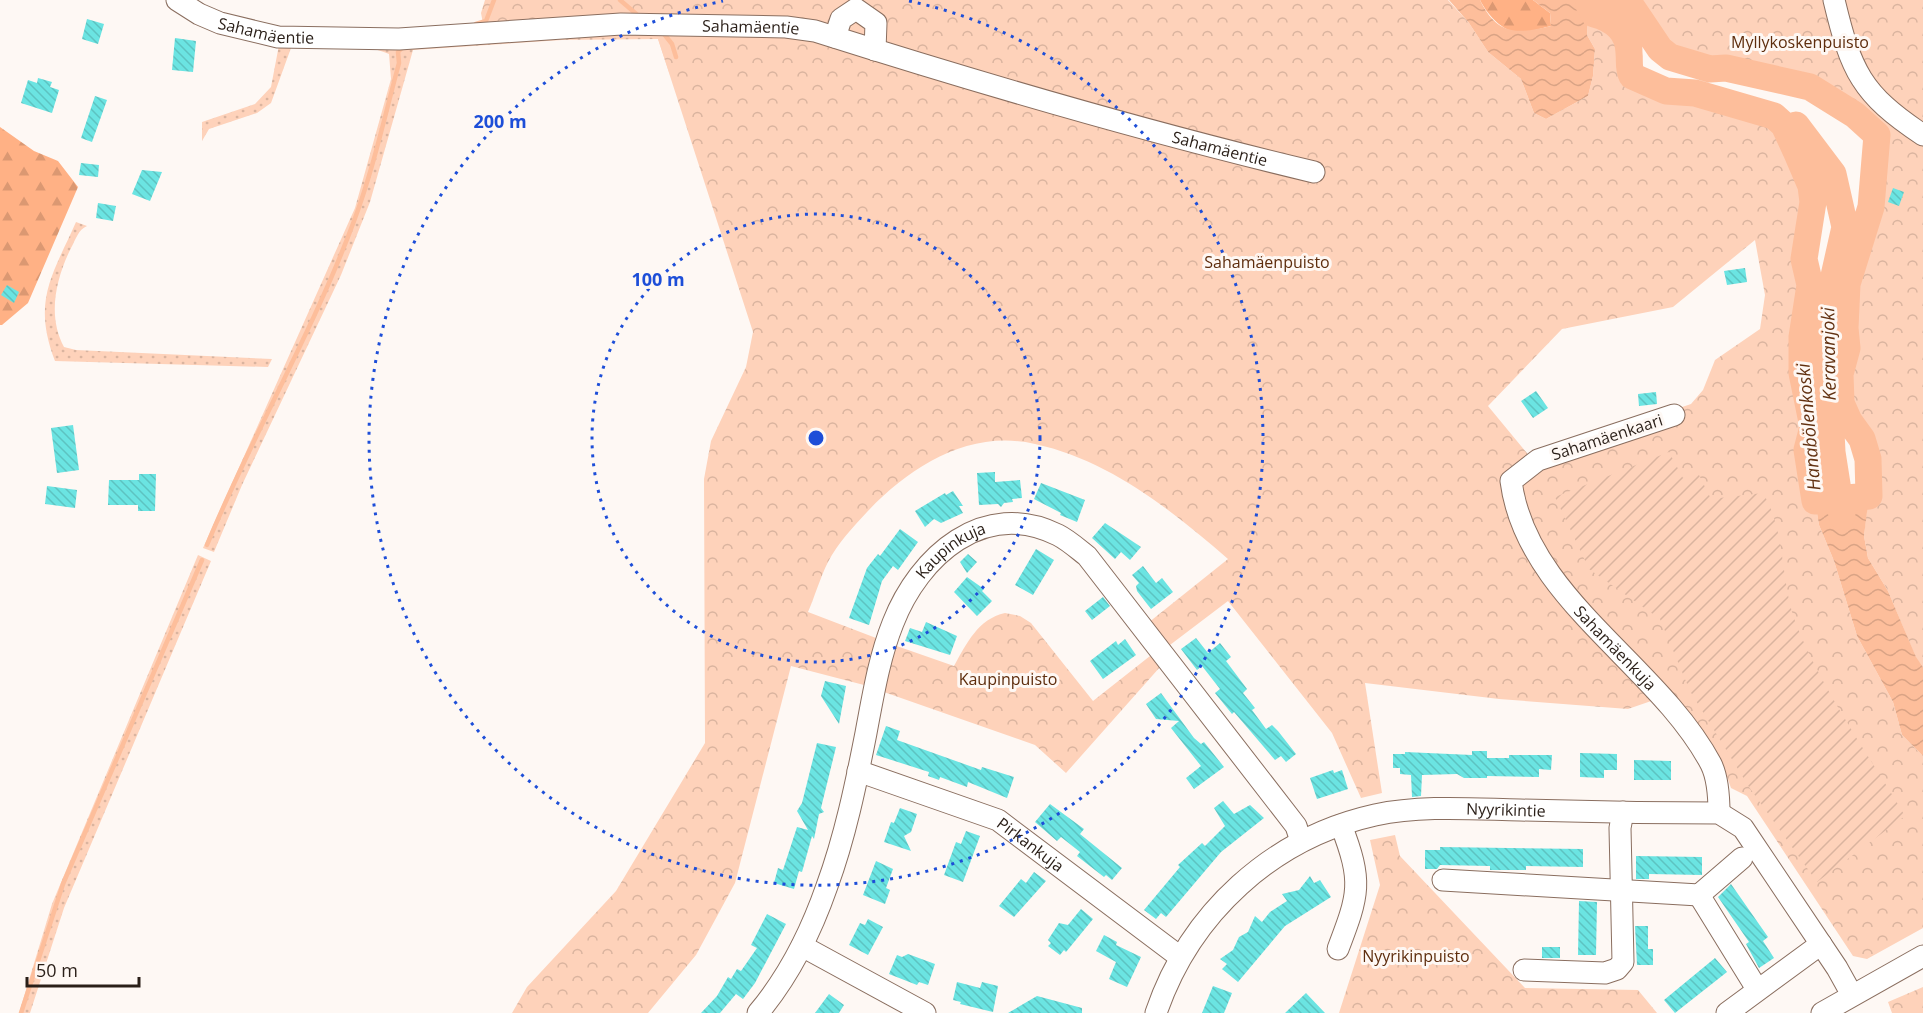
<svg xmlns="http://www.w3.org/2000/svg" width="1923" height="1013" font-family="'Open Sans',sans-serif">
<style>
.grass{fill:url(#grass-dots)}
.forest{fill:url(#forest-firs)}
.park{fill:url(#park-crowns);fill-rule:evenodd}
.garden{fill:url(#garden-furrows)}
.water{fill:url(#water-waves)}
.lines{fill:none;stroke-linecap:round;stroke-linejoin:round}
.stream{stroke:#fdbe9b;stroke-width:4.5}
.river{stroke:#fdbe9b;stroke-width:27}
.building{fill:url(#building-back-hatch)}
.minor-casing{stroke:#8a6e5f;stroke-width:23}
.minor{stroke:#fff;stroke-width:21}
.ring{fill:none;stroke:#1d4ed8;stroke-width:3;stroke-dasharray:3 6}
.labels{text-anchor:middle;stroke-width:6;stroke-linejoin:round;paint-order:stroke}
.street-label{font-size:16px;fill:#2a1f18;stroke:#fef8f4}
.park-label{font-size:16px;fill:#5e2d0d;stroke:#fef8f4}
.water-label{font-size:18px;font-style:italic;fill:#623111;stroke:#fef8f4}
.centre{fill:#1d4ed8;stroke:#fef8f4;stroke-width:3}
.ring-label{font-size:18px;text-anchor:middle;font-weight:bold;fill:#1d4ed8;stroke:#fef8f4;stroke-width:6;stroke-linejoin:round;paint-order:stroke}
</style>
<defs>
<pattern id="grass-dots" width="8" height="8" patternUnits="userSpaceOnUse" patternTransform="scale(1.5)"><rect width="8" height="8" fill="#fed2ba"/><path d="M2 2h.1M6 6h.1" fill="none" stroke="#dab49f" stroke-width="1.8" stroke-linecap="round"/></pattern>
<pattern id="forest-firs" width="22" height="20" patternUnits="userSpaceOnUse" patternTransform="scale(1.5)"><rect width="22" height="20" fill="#ffb185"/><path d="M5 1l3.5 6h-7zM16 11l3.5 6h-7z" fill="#db9872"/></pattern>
<pattern id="park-crowns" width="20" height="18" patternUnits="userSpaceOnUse" patternTransform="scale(1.5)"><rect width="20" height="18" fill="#fed2ba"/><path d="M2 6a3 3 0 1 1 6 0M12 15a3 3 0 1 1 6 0" fill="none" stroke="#dab49f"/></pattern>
<pattern id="garden-furrows" width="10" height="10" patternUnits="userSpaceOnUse" patternTransform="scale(1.5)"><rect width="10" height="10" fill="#fed2ba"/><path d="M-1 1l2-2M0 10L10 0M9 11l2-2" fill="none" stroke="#dab49f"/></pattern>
<pattern id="water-waves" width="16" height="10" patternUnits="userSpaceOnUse" patternTransform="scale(1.5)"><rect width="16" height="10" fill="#fdbe9b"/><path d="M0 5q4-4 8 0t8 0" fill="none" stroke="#d9a385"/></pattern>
<pattern id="building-back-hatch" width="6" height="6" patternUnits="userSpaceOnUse" patternTransform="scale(1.5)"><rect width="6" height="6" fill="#6be4e2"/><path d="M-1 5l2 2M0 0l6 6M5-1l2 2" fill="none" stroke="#5dc3c1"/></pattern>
</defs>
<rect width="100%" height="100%" fill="#fef8f4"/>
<path class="grass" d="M659 28 670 75 658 39 562 40 413 50 370 202 341 275 242 485 214 552 203 548 355 208 391 79 389 54C361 42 320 45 291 48L271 103 257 113 209 129 202 141V122L255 104 271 87 279 45Z
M76 222 87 226C78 230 76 239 71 248 56 278 47 316 64 347L76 350 272 359 268 367 55 361C32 301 52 276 76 222Z
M198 555 211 561 64 908 30 1013H19L52 904Z"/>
<path class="forest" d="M1480 0H1533L1550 13 1551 26C1541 28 1526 34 1516 32 1501 30 1487 14 1480 0Z
M0 127 34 151 58 161 78 187 28 303 2 325H0Z"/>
<path class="park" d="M485 0H1448L1469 23 1488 52 1521 79 1534 113 1546 119 1588 96 1593 76 1595 49 1587 35 1589 5 1594 14C1614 19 1629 31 1629 53 1630 62 1628 68 1633 76L1666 91 1695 93 1774 116 1784 125 1796 151 1811 186 1813 202 1804 259 1810 285 1802 337V373L1813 427 1807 450 1819 525 1834 561 1857 636 1893 702 1902 735 1923 756V928L1867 959 1853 956 1747 796 1731 788 1720 757 1667 691 1657 699 1628 709 1499 699 1365 683 1382 793 1361 798 1332 733 1228 601 1166 648 1148 623 1228 559C1173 511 1109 460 1035 444 969 429 911 466 867 512 853 527 838 543 828 562 820 578 815 596 808 612L876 638 864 685 791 666 735 883 696 955 648 1013H512L527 987 616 891 705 743 704 479 711 441 746 367 753 332 658 39 659 28 484 29 481 13ZM1755 240 1765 295 1760 329 1715 360 1703 390 1691 404 1531 458 1488 406 1562 329 1673 307Z
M1627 0H1923V667L1916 658 1888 591 1868 558 1864 536 1870 480 1868 459 1862 439 1849 421 1841 403 1840 374 1847 348 1845 328 1847 284 1871 207 1877 135 1855 115 1810 87 1726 68 1710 69 1670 57 1660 49Z
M1005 613 1020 616 1031 623 1093 701 1150 656 1160 667 1066 773 1035 745 881 691 891 644 954 666C967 643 978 619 1005 613Z
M1395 835 1400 856 1525 988 1638 990 1657 1013H1339L1380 885 1370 840Z
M1923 987V1013H1892L1888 1002Z"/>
<path class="garden" d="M1669 452 1683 478 1698 473 1711 499 1763 493C1786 531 1780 579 1795 621 1820 687 1869 755 1905 816L1817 882 1749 787 1690 691 1660 619 1589 569 1555 497Z"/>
<path class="water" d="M1449 0H1480C1497 36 1518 34 1551 26L1550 13 1533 0H1608L1589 5 1587 35 1595 49 1593 76 1588 96 1546 119 1534 113 1521 79 1488 52 1469 23Z
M1869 496 1864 536 1868 558 1888 591 1916 657 1923 667V756L1902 735 1893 702 1857 636 1834 561 1819 525 1815 501Z"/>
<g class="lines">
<path class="stream" d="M620 0 641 18
M476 24 486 21 494 0
M664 34 672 44 676 57
M207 545C252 435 313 332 354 221 373 170 385 115 399 63L398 52 404 46
M21 1013 63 884 202 560"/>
<path class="river" d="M1608 0 1589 5 1594 14C1613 19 1629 30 1629 53 1630 62 1628 68 1632 76L1666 91 1695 93 1774 116 1784 125 1796 151 1811 186 1813 202 1804 259 1810 285 1802 337V373L1813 427 1807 450 1815 501 1869 496 1868 459 1862 439 1849 421 1841 403 1840 374 1847 348 1845 328 1847 284 1871 207 1877 135 1855 115 1810 87 1726 68 1710 69 1670 57 1660 49 1627 0
M1796 125 1833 174 1845 227 1825 316 1832 452 1842 516"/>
</g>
<path class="building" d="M87 19 104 24 98 44 82 39Z
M175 38 196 41 193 72 172 70Z
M38 78 52 82 50 87 59 90 52 113 21 103 28 80 37 83Z
M95 96 107 100 92 142 81 138Z
M81 163 99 165 98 177 79 175Z
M142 170 162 172 150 201 132 194Z
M1893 188 1904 192 1899 206 1888 202Z
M98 203 116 206 113 221 96 218Z
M1745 268 1747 282 1727 285 1724 271Z
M7 285 19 292 14 303 1 295Z
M1536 391 1548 408 1533 418 1521 401Z
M1656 392 1657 404 1639 406 1638 394Z
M73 425 79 470 57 473 51 428Z
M995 472V482L1020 480 1022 498 1012 499 1013 502 1004 503 1001 507 998 504 979 505 977 473Z
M139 474H156L155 511H138V505H108L109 480H139Z
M1041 483 1085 500 1077 522 1060 515 1061 513 1034 499Z
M47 486 77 490 75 508 45 504Z
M953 491 963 506H959L963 513 941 523 934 519 925 527 915 511 945 493 946 495Z
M1105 523 1141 547 1130 560 1121 552 1115 559 1092 538Z
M900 529 918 542 898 570 893 566 882 581 869 625 849 618 867 568 878 554 880 556Z
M1036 549 1054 560 1033 595 1015 585Z
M968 554 977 562 967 573 960 562Z
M1143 566 1156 583 1162 578 1173 592 1151 609 1137 591 1136 586 1139 583 1132 575Z
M967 577 984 589 982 591 992 601 977 616 954 592Z
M1103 597 1110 606 1092 620 1085 611Z
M926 622 957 636 950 655 905 641 910 628 922 632Z
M1196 638 1208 653 1220 643 1231 657 1226 661 1247 689 1243 693 1255 708 1252 710 1266 729 1272 725 1278 731 1296 754 1286 762 1281 756 1275 760 1234 712 1232 714 1215 693 1220 689 1202 666 1197 670 1181 649Z
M1125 639 1136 655 1103 679 1090 661 1116 641 1118 645Z
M825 681 846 686 839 724 821 696Z
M1161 693 1194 738 1201 744 1204 742 1224 767 1194 789 1186 778 1201 766 1171 728 1179 721 1156 719 1146 704Z
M886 726 900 731 897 740 981 770 982 767 1014 777 1007 798 968 782 967 787 940 777 939 780 928 776 929 772 876 755Z
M817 743 836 747 821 808 824 812 819 814 814 839 812 836 802 872 799 871 794 889 774 883 778 868 783 870 797 827 808 830 797 811 802 803Z
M1472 751H1487V758H1509V755H1552L1551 770 1539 769V777L1487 776V778H1464L1457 774 1422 775 1421 796 1412 797 1411 775 1400 774V768H1393V754H1405V752L1472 755Z
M1580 753 1617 754V770H1604V778L1580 777Z
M1634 760 1671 761V780H1634Z
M1333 770 1334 773 1342 770 1348 789 1317 799 1310 778Z
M1223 801 1234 814 1250 805 1264 818 1221 852 1166 917 1161 913 1156 919 1144 910 1180 867 1178 865 1202 843 1205 846 1225 826 1214 808Z
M1050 804 1084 829 1080 834 1122 868 1112 880 1106 875 1104 877 1077 856 1080 852 1061 837 1057 841 1035 822Z
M900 808 917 814 911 832 904 836 911 851 884 842 891 822 894 823Z
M966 831 980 836 963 882 944 875 956 842 961 844Z
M1440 847 1583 849V867L1526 866V870H1490V866L1440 865 1437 869H1425V850H1440Z
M1636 856 1702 857V875L1649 874V879H1636Z
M876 861 893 869 886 888 890 890 885 904 863 895Z
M1034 872 1046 881 1014 917 999 906 1021 879 1026 883Z
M1310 876 1314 883 1320 880 1331 897 1285 926 1238 982 1222 969 1227 964 1220 959 1233 950 1239 937 1248 932 1255 916 1262 922 1270 912 1287 901 1282 894 1299 890Z
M1731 884 1768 937 1763 941 1774 958 1759 968 1746 944 1749 942 1718 897Z
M1579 901 1597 902 1596 955H1578Z
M1081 909 1093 919 1066 952 1064 950 1060 955 1048 946 1051 943 1048 940 1059 923 1068 925Z
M767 914 786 924 755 983 743 999 736 994 720 1013H701L717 996 728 977 731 979 737 969 741 971 757 948 751 945Z
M868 919 883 927 868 955 849 945 860 923 865 925Z
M1635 926H1648V949H1653V965H1637Z
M1104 935 1117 942 1116 945 1141 957 1127 987 1109 979 1116 962 1096 951Z
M1542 947H1560V958H1542Z
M908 954 935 964 928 985 919 982 917 985 889 974 897 955 902 957Z
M1715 958 1727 972 1675 1013 1664 1000Z
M957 982 980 988 982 982 998 986 993 1012 960 1004 961 1002 953 1000Z
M1213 986 1232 993 1224 1013H1202Z
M1306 993 1325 1013H1285Z
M829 994 844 1005 839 1013H815Z
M1037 996 1082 1008V1013H1008Z"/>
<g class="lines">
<defs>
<g id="minor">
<path id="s1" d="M177 0 199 14 220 23 278 37 399 39 621 24 786 27 815 31C979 83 1146 132 1314 172"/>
<path d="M1834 0C1851 71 1861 94 1923 135"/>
<path d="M835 37 841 19 856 9 876 23 875 50"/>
<path id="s2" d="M1674 415 1538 460 1511 481C1526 598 1658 664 1711 764 1718 778 1719 797 1719 813"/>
<path id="s3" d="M858 771 998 820 1180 957"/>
<path d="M1443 880 1699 895 1742 858"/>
<path d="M1699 895 1757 989"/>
<path d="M802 946 925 1013"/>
<path d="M1338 949C1359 894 1363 882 1341 825"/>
<path d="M1524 970 1605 973 1617 969 1623 962 1620 828 1623 812"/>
<path id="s4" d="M758 1013C789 976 811 932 827 886 845 837 856 784 866 733 873 696 879 658 893 623 919 556 984 498 1058 535 1068 540 1078 549 1087 556L1296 826 1301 841"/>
<path id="s5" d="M1156 1013C1190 913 1272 838 1375 815 1422 805 1472 809 1520 810 1586 812 1653 813 1719 813L1743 828 1837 968 1852 995"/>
<path d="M1727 1013 1821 944"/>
<path d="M1822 1013 1923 956"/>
</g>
</defs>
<use href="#minor" class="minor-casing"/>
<use href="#minor" class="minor"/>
</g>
<g class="ring">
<circle cx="816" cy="438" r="224"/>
<path d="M909 1A447 447 0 1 1 723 1"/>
</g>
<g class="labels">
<g class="street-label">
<text dy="6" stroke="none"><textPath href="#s1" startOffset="582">Sahamäentie</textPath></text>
<text dy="6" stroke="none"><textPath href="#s1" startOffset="96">Sahamäentie</textPath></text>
<text dy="6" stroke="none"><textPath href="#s1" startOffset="1068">Sahamäentie</textPath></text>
<text transform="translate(1607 437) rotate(-18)" y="6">Sahamäenkaari</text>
<text dy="6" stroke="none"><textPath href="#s4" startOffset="512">Kaupinkuja</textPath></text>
<text dy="6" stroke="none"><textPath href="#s2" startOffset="378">Sahamäenkuja</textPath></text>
<text dy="6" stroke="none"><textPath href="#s5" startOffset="440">Nyyrikintie</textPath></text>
<text dy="6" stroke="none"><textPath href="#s3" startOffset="189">Pirkankuja</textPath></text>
</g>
<g class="park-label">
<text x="1800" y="48">Myllykoskenpuisto</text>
<text x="1267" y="268">Sahamäenpuisto</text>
<text x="1008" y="685">Kaupinpuisto</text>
<text x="1416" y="962">Nyyrikinpuisto</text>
</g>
<g class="water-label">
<text transform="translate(1829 354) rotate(-91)" y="6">Keravanjoki</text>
<text transform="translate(1809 427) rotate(-95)" y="6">Hanabölenkoski</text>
</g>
</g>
<circle cx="816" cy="438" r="9" class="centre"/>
<g class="ring-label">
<text x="500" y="128">200 m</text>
<text x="658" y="286">100 m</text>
</g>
<path d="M27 977v9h112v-9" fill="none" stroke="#2a1f18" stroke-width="3"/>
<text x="36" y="977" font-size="18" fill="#2a1f18" stroke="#fef8f4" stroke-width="4.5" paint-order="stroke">50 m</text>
</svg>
